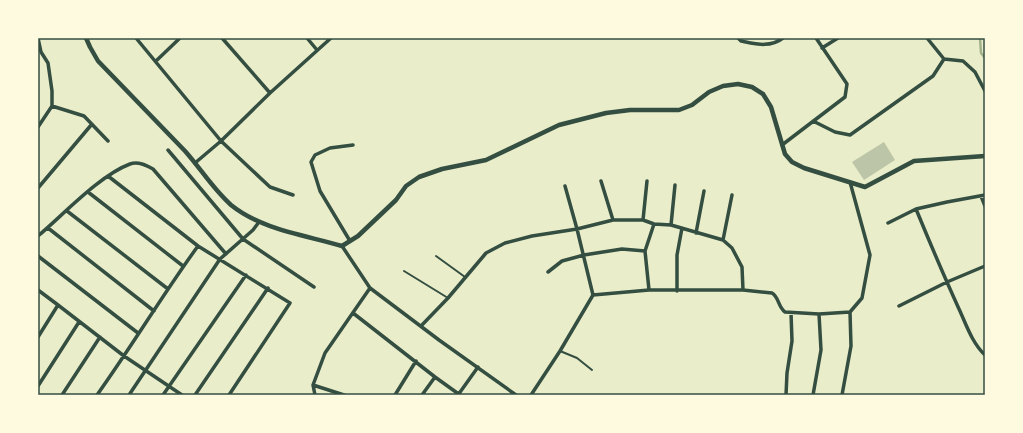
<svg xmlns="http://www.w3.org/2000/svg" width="1023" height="433" font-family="Overpass,sans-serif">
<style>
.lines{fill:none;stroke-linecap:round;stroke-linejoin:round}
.stream{stroke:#a3b18a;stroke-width:2.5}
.building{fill:#bcc5a7}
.service{stroke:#344e41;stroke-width:2}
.minor{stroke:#344e41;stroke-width:3.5}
.tertiary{stroke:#344e41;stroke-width:4.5}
.neatline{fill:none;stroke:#344e41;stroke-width:1.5}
</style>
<rect width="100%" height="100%" fill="#e9edc9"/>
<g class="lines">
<path class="stream" d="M980 38 981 53 985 58"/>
</g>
<path class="building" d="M884 142 895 160 864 180 852 162Z"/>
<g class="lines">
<path class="service" d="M436 256 465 277
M404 271 448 298
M560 351 577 358 592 370"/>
<path class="minor" d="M136 38 221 141 270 187 293 195
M222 38 270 93
M307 38 317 50
M738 38 741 41C756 44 770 48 783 38
M927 38 944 59 963 61 975 72 985 91
M822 48 838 38
M156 61 180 38
M52 106 84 116 108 141
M813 121 835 132 850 135 933 76 944 59
M38 127 52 106V91L48 63 41 52 38 38
M782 145 845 97 847 84 816 38
M168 150 243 239 314 287
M195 163 221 141 270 93 331 38
M108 176 198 246 290 303 229 395
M601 181 613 220
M565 186 577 229 593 295
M38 188 92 124
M88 192 183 266
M981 196 985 206
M916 209C930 243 944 276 959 309 966 324 972 343 985 355
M67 211 168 289
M643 220 647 181
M888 223 916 209 947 202 985 195
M671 225 675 185
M48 228 154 311
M696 233 704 191
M38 236C63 215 100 175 130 164 138 161 146 165 153 169L226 254
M723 240 732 195
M350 241 320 191 311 162 315 155 330 148 353 145
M342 246 370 288 439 340 516 395
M38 256 138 333
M548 272 562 261 584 255 622 249 645 251
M38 290 58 305 124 356 182 395
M649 290 645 251 654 224
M677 291V255L682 228
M899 306 947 282 985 266
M850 312 862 298 870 255 850 182
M353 313 435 377 460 395
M421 326 448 298 486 253 505 243 532 236 577 229 613 220H643L654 224 671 225 723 240 732 248 742 267 743 290
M38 337 58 305
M313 385 344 395
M38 386 79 322
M62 395 100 337
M97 395C132 346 163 294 198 246
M129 395 220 259 253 230 259 222
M163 395 246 275
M195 395 268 288
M315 395 313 385 325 353 370 288
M395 395 416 361
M422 395 435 377
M458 395 478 367
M531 395 560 351 593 295 649 290H743L772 293C779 297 778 307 785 312L819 314 850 312 851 346 842 395
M786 395 787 373 792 341 791 313
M813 395 821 350 819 314"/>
<path class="tertiary" d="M86 38 90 47 98 61 185 151C201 169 213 189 231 205 262 230 305 235 342 246L358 236 396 200 406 186 419 177 442 169 486 160 559 125 606 113 630 110H679L692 105 709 92 723 86 738 84 752 87 763 94 771 107 785 154 792 162 804 168 865 187 914 161 985 156"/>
</g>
<rect width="1023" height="433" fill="none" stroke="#fefae0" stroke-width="78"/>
<rect x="39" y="39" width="945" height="355" class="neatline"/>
</svg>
